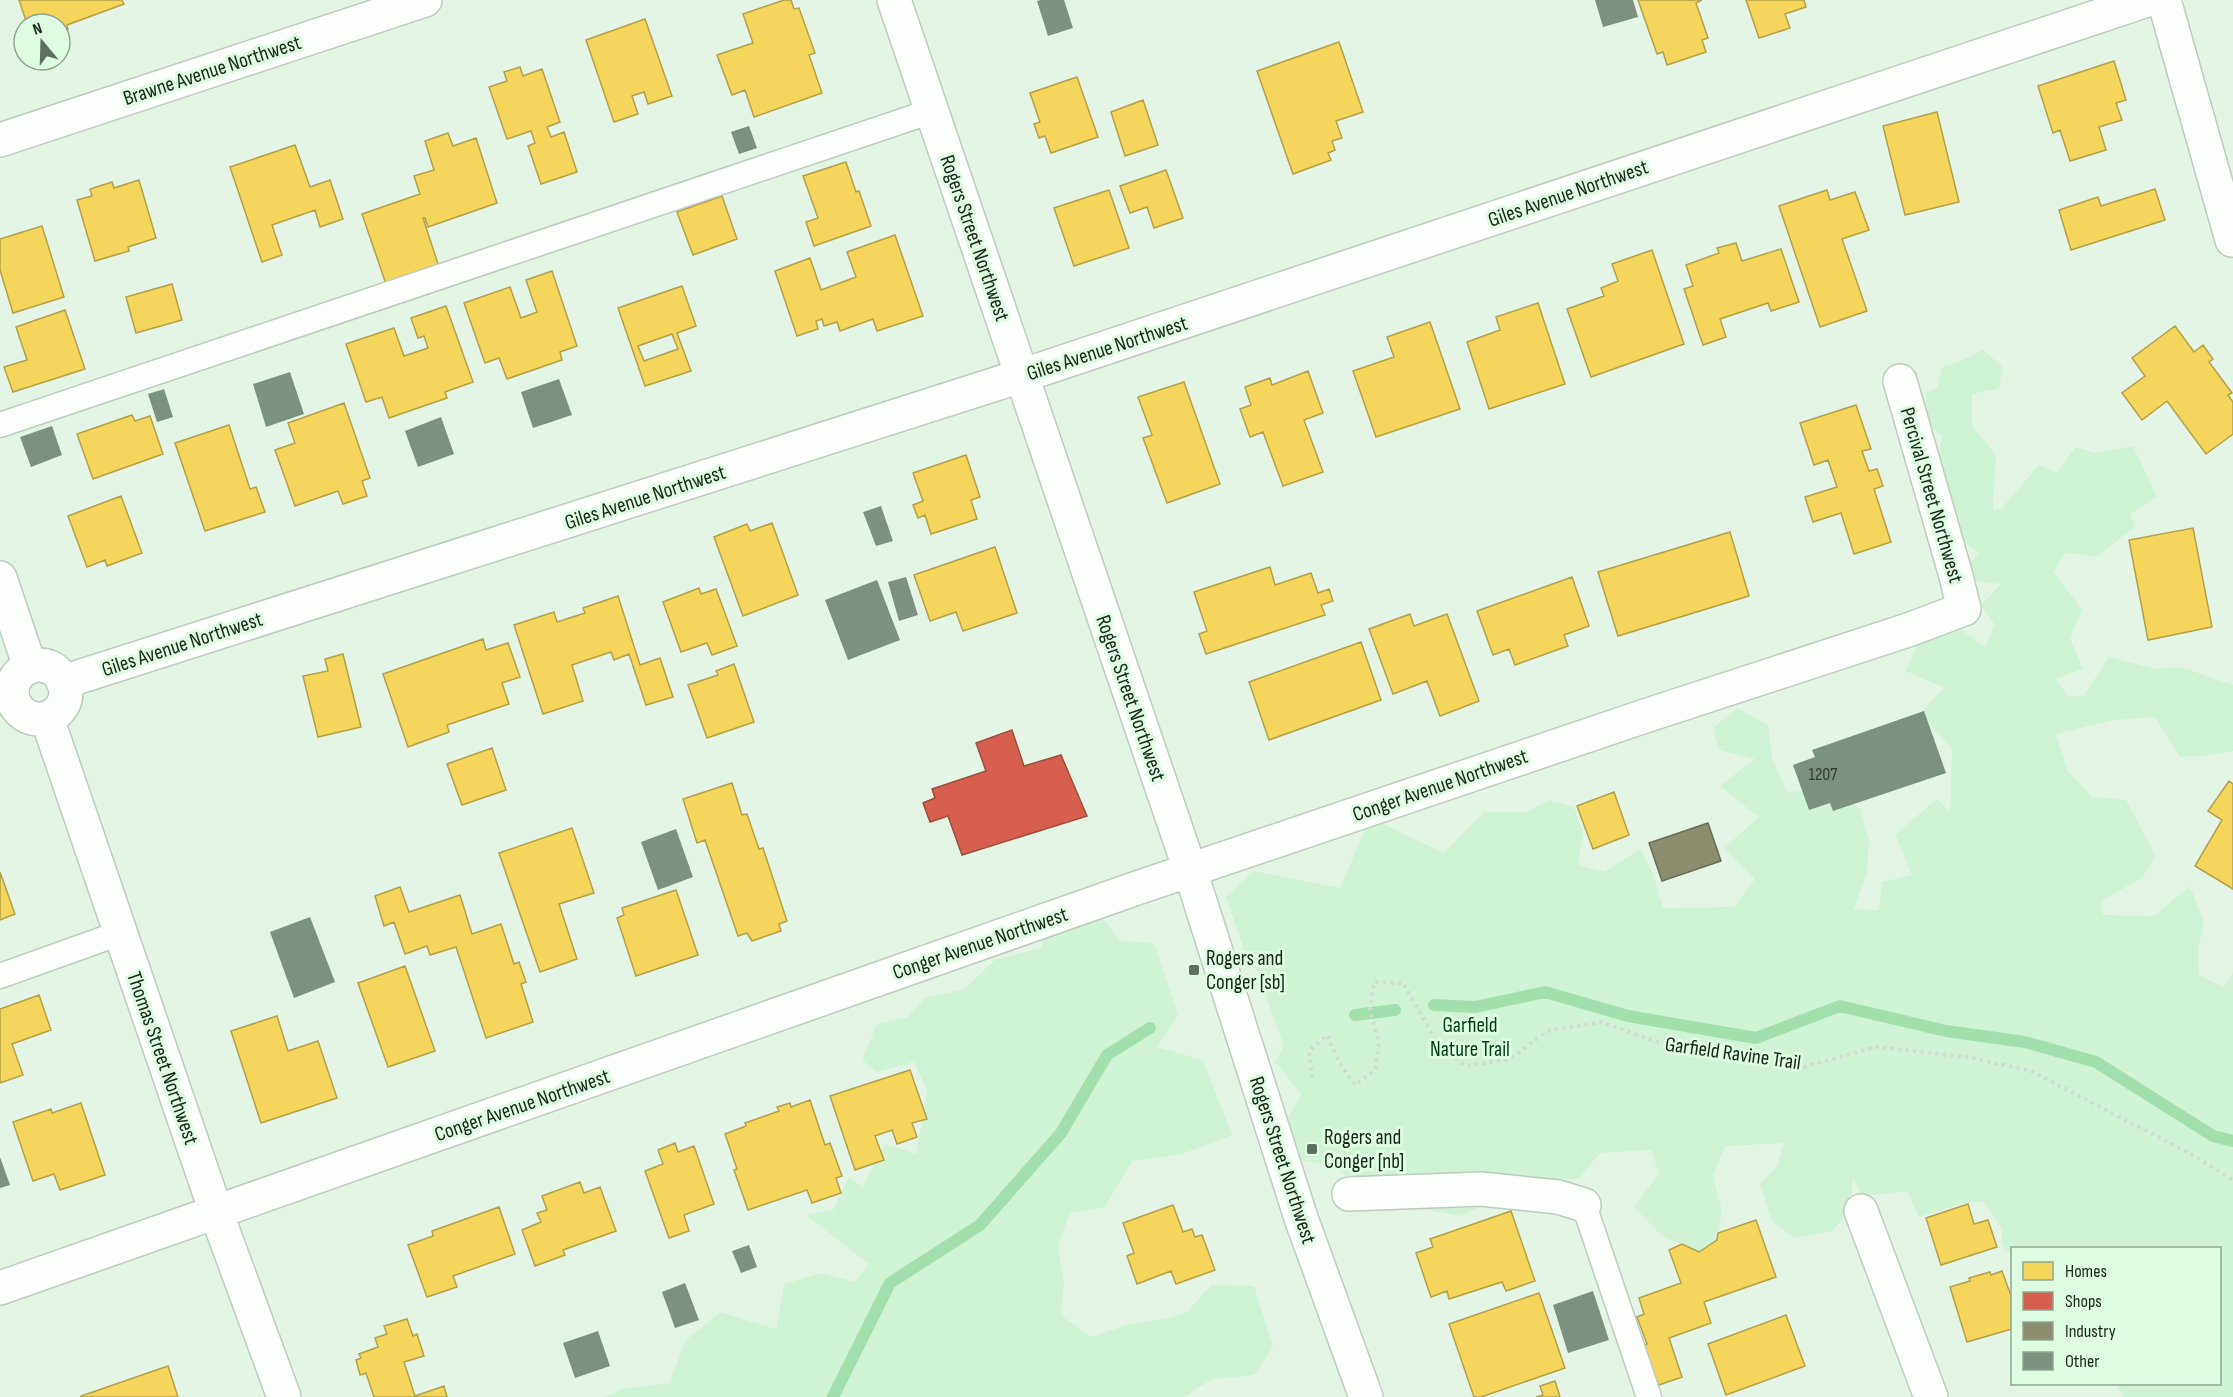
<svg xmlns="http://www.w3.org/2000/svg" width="2233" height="1397" font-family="'Sofia Sans Condensed',sans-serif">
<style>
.green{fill:#d0f3d6}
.homes{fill:#f6d55c;stroke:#b4a048;stroke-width:1.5;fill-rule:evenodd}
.shops{fill:#d6604d;stroke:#9d4e3e;stroke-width:1.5}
.industry{fill:#8c8c6e;stroke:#6a6d55;stroke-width:1.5}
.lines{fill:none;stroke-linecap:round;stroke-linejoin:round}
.stream{stroke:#a1dfad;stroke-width:12}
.building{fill:#7d9181}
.lane-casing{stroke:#beccc0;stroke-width:27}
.street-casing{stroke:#beccc0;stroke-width:36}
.secondary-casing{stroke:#beccc0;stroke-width:36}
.path{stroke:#d3d8d4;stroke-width:4;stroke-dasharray:3 4.5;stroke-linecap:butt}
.lane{stroke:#fbfefb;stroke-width:24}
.street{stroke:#fbfefb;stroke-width:33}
.secondary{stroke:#fbfefb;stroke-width:33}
.poi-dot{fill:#606d62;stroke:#ddfce1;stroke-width:2}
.labels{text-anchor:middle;stroke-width:6;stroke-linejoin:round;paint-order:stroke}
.number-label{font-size:18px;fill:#323f34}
.street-label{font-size:21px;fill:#19241b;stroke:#ddfce1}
.poi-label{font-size:21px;fill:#19241b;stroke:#ddfce1;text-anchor:start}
.park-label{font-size:21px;fill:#003e15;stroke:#ddfce1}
</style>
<rect width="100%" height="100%" fill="#e4f5e6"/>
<path class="green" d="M1983 350 2003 367 1999 388 1972 394V426L1996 455 1993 510 2001 509 2039 465 2057 473 2075 447 2095 453 2133 446 2157 497 2130 514 2136 526 2096 557 2065 552 2054 572 2082 610 2070 638 2083 669 2055 679 2069 697 2084 695 2109 657 2155 669 2181 667 2233 685V751L2203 756 2180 757 2155 717 2114 720 2056 734 2067 770 2092 797 2126 800 2156 856 2142 878 2101 901 2103 915 2154 916 2190 886 2204 922 2198 950 2199 975 2224 987 2233 972V1397H2123L2117 1384H2220V1248H2012V1255L2002 1245V1228L1984 1202H1969L1919 1217 1907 1191 1862 1196 1853 1178 1850 1210 1832 1231 1795 1238 1772 1221 1760 1184 1777 1166 1784 1143 1725 1146 1713 1176 1722 1210 1717 1240 1699 1252 1662 1236 1634 1207 1659 1173 1651 1150 1600 1153 1578 1179 1541 1180 1460 1216 1368 1198 1337 1167 1329 1168 1327 1165 1301 1160 1276 1140 1301 1094 1275 1062 1284 1046 1256 969 1245 952 1226 897 1254 871 1340 888 1370 818 1444 853 1484 812H1527L1549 800 1574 807 1583 833 1578 865 1604 872 1640 849 1653 873 1663 908 1734 907 1755 879 1724 848 1759 817 1720 786 1755 759 1719 750 1713 728 1737 708 1768 725 1772 758 1788 793 1827 786 1860 808 1869 840 1867 873 1854 909 1879 910 1882 882 1912 875 1895 835 1937 799 1950 812 1952 748 1919 714 1944 688 1906 671 1919 639 1951 622 1985 647 1995 625 1981 605 2001 584 1972 581 1966 568 1979 553 1953 532 1950 515 1953 500 1938 465 1942 436 1924 420 1927 392 1937 388 1942 367 1958 362Z
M1099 914 1121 941 1154 943 1178 1015 1157 1047 1203 1060 1232 1135 1182 1154 1132 1161 1105 1207 1070 1213 1058 1245 1064 1283 1061 1315 1091 1337 1126 1325 1169 1318 1187 1312 1211 1285 1254 1286 1273 1347 1254 1375 1212 1379 1184 1397H604L623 1389 669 1383 686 1340 720 1312 776 1329 784 1284 821 1273 855 1282 869 1264 806 1215 833 1210 849 1177 862 1187 885 1144 916 1154 927 1091 914 1062 877 1072 862 1060 877 1024 906 1018 926 997 963 990 995 960 1041 948 1046 934Z"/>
<path class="homes" d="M19 0H122L124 4 67 25 68 29 60 32V24H27Z
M784 0H791L794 9 799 8 815 53 809 55 822 93 754 117 745 90 732 95 717 55 753 43 743 14Z
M1638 0H1702L1696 3 1708 38 1702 40 1706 52 1667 65 1663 52 1657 54Z
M1746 0H1804L1806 7 1785 14 1790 28 1759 38Z
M645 19 672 96 648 104 644 92 632 96 638 114 614 122 586 40Z
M1339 42 1363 112 1336 121 1342 138 1332 141 1335 150 1328 153 1331 160 1293 174 1257 71Z
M2114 61 2126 100 2116 103 2122 120 2099 127 2106 150 2070 161 2060 130 2053 133 2038 86Z
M520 67 523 76 542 69 560 122 547 127 551 137 564 132 577 172 541 184 528 146 535 143 531 131 507 139 489 87 507 81 504 72Z
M1077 77 1098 137 1051 153 1045 136 1039 138 1034 124 1040 122 1030 93Z
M1143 100 1158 145 1125 156 1111 112Z
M1937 112 1959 202 1905 215 1883 126Z
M448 133 453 146 476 138 497 203 428 227 425 218H423L439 267 386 284 362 214 420 194 414 176 434 170 425 141Z
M295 145 310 187 330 180 343 219 320 227 315 210 272 225 282 255 262 262 230 167Z
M846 162 856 192 859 191 871 226 814 246 806 222 818 218 803 176Z
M1166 170 1183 218 1154 228 1147 207 1130 213 1120 186Z
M139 180 156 238 128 247 129 251 95 261 77 200 92 196 90 189 112 182 114 188Z
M2155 189 2165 220 2071 250 2059 210 2098 197 2101 206Z
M1109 190 1129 248 1074 266 1054 208Z
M1827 190 1830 200 1855 192 1869 230 1842 239 1867 311 1820 327 1779 206Z
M722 196 737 239 693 255 677 212Z
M42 226 64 297 13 313 0 270V239Z
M895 235 923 316 877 331 873 319 840 331 837 322 824 326 822 319 816 321 818 329 797 336 775 271 810 258 821 290 856 277 847 252Z
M1736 243 1742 261 1781 249 1799 302 1771 311 1768 303 1720 319 1726 337 1703 345 1684 289 1693 286 1686 265 1719 253 1717 248Z
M1652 250 1684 344 1591 377 1567 309 1604 296 1601 288 1618 281 1612 264Z
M552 271 577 346 560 352 562 360 507 379 499 358 485 363 464 303 510 287 521 318 537 312 526 280Z
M172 284 182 320 136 333 126 297Z
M682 286 696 326 677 333 691 371 645 386 618 308ZM672 334 678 349 644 361 638 346Z
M1538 303 1565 384 1489 409 1467 342 1500 330 1496 317Z
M446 306 473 382 445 392 447 398 389 418 382 397 366 402 346 344 394 328 404 356 428 348 424 336 418 338 411 318Z
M65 310 85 369 13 392 4 367 27 360 16 327Z
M1430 322 1460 409 1376 437 1353 371 1394 357 1387 337Z
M2175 326 2194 352 2203 345 2213 359 2209 362 2232 393 2228 395 2233 402V434L2206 454 2167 401 2142 420 2122 393 2145 376 2132 358Z
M1308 371 1323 413 1304 420 1323 472 1283 486 1263 432 1250 437 1240 409 1251 405 1245 387 1270 378 1272 385Z
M1184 382 1220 484 1167 503 1143 438 1152 435 1138 397Z
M344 403 370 478 362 481 367 496 343 504 338 491 295 506 275 450 295 443 288 423Z
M1856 405 1871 449 1862 451 1869 471 1877 469 1883 486 1874 489 1891 542 1854 554 1841 513 1813 522 1805 497 1837 487 1828 460 1814 465 1800 423Z
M132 415 135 421 150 416 163 454 93 479 77 434Z
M229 425 250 489 256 487 265 512 205 531 175 443Z
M966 455 980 497 971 500 977 519 931 534 925 515 918 518 913 505 923 501 913 473Z
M121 496 142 553 107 566 105 560 87 567 68 516Z
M772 523 798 595 743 616 714 537 747 524 750 531Z
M2193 528 2212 627 2148 640 2129 540Z
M1730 532 1749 596 1618 636 1598 572Z
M995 547 1017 613 963 631 956 612 930 621 914 575Z
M1270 567 1275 585 1311 573 1318 593 1329 589 1333 601 1321 605 1325 615 1206 654 1199 634 1207 631 1194 592Z
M1572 577 1589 626 1564 635 1568 646 1515 665 1509 649 1493 655 1477 611Z
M699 588 701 594 716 589 737 646 712 655 707 643 681 652 663 602Z
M618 596 640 665 660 658 673 697 646 705 629 654 614 660 611 652 572 665 583 701 543 714 514 625 554 612 557 622 585 613 583 608Z
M1410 614 1414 626 1447 614 1479 701 1440 716 1427 681 1393 694 1369 629Z
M483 639 486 650 508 643 520 677 502 683 509 704 447 725 449 732 408 747 383 674Z
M1361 642 1381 700 1269 740 1249 682Z
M343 654 361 727 318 737 303 676 328 671 325 659Z
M734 664 754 722 707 738 688 685 718 675 716 671Z
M492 748 506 790 462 805 447 764Z
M2229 781 2233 784V889L2195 866 2222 820 2208 811Z
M732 783 742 815 747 814 759 849 763 848 787 921 779 924 781 931 752 941 747 933 738 936 705 840 697 843 683 799Z
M1614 792 1629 835 1593 849 1577 806Z
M572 828 594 893 559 904 577 959 540 972 499 853Z
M0 872 15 914 0 920Z
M400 887 409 912 460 895 472 934 501 924 514 964 519 962 526 982 521 984 533 1022 486 1038 456 947 430 955 427 946 405 954 394 922 384 926 375 896Z
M676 890 698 955 636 976 617 918 624 915 622 908Z
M405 966 435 1051 388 1067 358 983Z
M39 995 51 1030 12 1044 23 1075 0 1083V1009Z
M277 1016 288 1051 318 1041 337 1098 261 1123 231 1031Z
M910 1070 927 1119 912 1123 917 1137 897 1144 892 1130 875 1136 884 1160 855 1170 830 1096Z
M810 1100 825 1145 830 1143 842 1176 836 1178 841 1193 812 1203 807 1190 748 1210 734 1170 737 1169 725 1134 746 1126 745 1123 779 1111 777 1107 790 1103 791 1107Z
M81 1103 105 1175 60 1190 54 1174 33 1181 13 1122 51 1109 52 1113Z
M675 1143 678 1152 694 1146 714 1204 684 1215 689 1231 669 1238 645 1171 663 1164 658 1150Z
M580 1182 584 1193 600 1187 616 1231 563 1250 565 1255 535 1266 522 1230 541 1222 537 1213 547 1210 542 1196Z
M1968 1204 1974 1224 1988 1220 1997 1247 1941 1265 1926 1218Z
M1173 1205 1183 1232 1192 1229 1195 1237 1202 1235 1215 1270 1176 1284 1171 1271 1137 1284 1127 1256 1134 1253 1123 1223Z
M499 1207 515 1254 453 1276 457 1287 427 1297 408 1245 433 1236 432 1231Z
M1511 1211 1535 1281 1506 1291 1502 1282 1449 1299 1447 1291 1431 1297 1416 1253 1433 1247 1430 1239Z
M1756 1220 1776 1277 1704 1302 1711 1323 1669 1338 1682 1377 1656 1386 1642 1346 1647 1344 1637 1317 1644 1314 1639 1298 1681 1283 1669 1250 1682 1244 1699 1252 1717 1240 1718 1233Z
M2002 1271 2011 1296 2012 1295V1329L1967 1342 1950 1287 1970 1281 1969 1278 1990 1272 1991 1275Z
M1539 1293 1565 1368 1481 1397H1474L1449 1324Z
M1786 1315 1805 1366 1726 1395 1708 1344Z
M407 1319 413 1336 417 1334 424 1356 404 1362 415 1396 444 1386 447 1397H374L366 1373 360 1375 356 1360 361 1358 359 1354 378 1347 375 1338 387 1334 384 1326Z
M168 1366 178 1397H81V1396Z
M1555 1381 1560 1397H1536L1543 1395 1540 1386Z"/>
<path class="shops" d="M1012 730 1024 766 1061 755 1087 816 962 855 948 816 930 822 923 803 935 798 932 789 986 771 976 743Z"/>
<path class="industry" d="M1708 823 1721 861 1662 881 1649 843Z"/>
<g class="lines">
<path class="stream" d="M1434 1005 1475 1007 1545 992 1628 1016 1756 1038 1840 1006 1946 1031 2025 1042 2096 1062 2213 1136 2233 1141
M1355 1015 1395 1010
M833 1397 890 1283 980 1225 1061 1133 1107 1055 1150 1028"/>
</g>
<path class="building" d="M1041 0H1064L1073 28 1048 36 1037 1Z
M1595 0H1633L1638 17 1603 27Z
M749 126 757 148 739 154 731 132Z
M290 372 304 414 266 427 253 384Z
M559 379 572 415 533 428 521 392Z
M164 389 173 417 157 422 148 394Z
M441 417 454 454 418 467 405 431Z
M52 426 62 455 31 467 20 437Z
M881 506 893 541 876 546 863 512Z
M906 577 918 615 899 621 888 582Z
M877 580 900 640 848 660 825 600Z
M1924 711 1946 773 1833 811 1830 803 1809 810 1793 765 1815 757 1812 750Z
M676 829 693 877 658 890 641 842Z
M310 917 335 982 294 998 270 932Z
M0 1157 10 1185 0 1188Z
M749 1245 757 1267 741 1273 732 1251Z
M685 1283 699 1320 675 1328 662 1292Z
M1593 1291 1609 1340 1568 1353 1553 1305Z
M598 1331 610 1366 575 1378 563 1343Z"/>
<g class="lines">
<defs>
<path id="lane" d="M0 425 932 111
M0 976 120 933
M1584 1205 1649 1397"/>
<path id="street" d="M2164 0 2232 240
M0 140 425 0
M0 578 30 667
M12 692a27 27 0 1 1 54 0a27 27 0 1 1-54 0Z
M63 682 1021 376 2147 0
M47 718 216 1212 284 1397
M1349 1194 1481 1189 1558 1197 1584 1205
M1861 1211 1931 1397
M0 1288 1137 888 1642 717 1908 630 1964 609 1956 576 1900 381"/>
<path id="secondary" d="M894 0 1190 870 1301 1218 1366 1397"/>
</defs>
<use href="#lane" class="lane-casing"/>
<use href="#street" class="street-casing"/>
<use href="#secondary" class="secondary-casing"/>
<path class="path" d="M1312 1078 1309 1051 1327 1035 1339 1062 1355 1085 1375 1070 1379 1043 1370 1010 1374 982 1403 983 1436 1041 1465 1066 1510 1059 1547 1031 1601 1022 1661 1043 1717 1055 1804 1067 1876 1047 1968 1057 2031 1071 2189 1153 2233 1180"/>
<use href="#lane" class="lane"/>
<use href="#street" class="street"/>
<use href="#secondary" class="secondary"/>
</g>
<g class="poi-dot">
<rect x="1188" y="964" width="12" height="12" rx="3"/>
<rect x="1306" y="1143" width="12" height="12" rx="3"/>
</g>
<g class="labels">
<g class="number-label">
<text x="1823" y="780">1207</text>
</g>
<g class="street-label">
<text transform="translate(212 70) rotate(-18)" y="7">Brawne Avenue Northwest</text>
<text transform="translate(1568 193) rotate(-19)" y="7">Giles Avenue Northwest</text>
<text transform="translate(975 238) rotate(71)" y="7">Rogers Street Northwest</text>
<text transform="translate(1107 348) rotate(-18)" y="7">Giles Avenue Northwest</text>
<text transform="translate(1932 495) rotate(74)" y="7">Percival Street Northwest</text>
<text transform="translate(645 497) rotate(-18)" y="7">Giles Avenue Northwest</text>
<text transform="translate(182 644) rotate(-18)" y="7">Giles Avenue Northwest</text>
<text transform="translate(1131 698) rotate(71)" y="7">Rogers Street Northwest</text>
<text transform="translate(1440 785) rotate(-19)" y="7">Conger Avenue Northwest</text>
<text transform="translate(980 943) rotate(-19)" y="7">Conger Avenue Northwest</text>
<text transform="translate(1733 1053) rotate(8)" y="7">Garfield Ravine Trail</text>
<text transform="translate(163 1058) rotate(71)" y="7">Thomas Street Northwest</text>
<text transform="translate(522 1105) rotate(-19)" y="7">Conger Avenue Northwest</text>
<text transform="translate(1283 1160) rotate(72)" y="7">Rogers Street Northwest</text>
</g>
<g class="poi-label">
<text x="1206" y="965">Rogers and<tspan x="1206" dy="24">Conger [sb]</tspan></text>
<text x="1324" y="1144">Rogers and<tspan x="1324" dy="24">Conger [nb]</tspan></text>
</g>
<g class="park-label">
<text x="1470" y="1032">Garfield<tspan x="1470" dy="24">Nature Trail</tspan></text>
</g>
</g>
<rect x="2011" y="1247" width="210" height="138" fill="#ddfce1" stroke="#8fa692" stroke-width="1.5"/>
<rect x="2023" y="1262" width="30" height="18" fill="#f6d55c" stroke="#8fa692" stroke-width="1.5"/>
<text x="2065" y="1277" font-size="18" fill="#19241b">Homes</text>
<rect x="2023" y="1292" width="30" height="18" fill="#d6604d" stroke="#8fa692" stroke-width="1.5"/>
<text x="2065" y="1307" font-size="18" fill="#19241b">Shops</text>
<rect x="2023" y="1322" width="30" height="18" fill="#8c8c6e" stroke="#8fa692" stroke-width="1.5"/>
<text x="2065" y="1337" font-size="18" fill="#19241b">Industry</text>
<rect x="2023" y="1352" width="30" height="18" fill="#7d9181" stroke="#8fa692" stroke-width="1.5"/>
<text x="2065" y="1367" font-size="18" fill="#19241b">Other</text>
<g transform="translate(42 42) rotate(341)"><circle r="28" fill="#ddfce1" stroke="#8fa692" stroke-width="1.5"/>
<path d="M0-4.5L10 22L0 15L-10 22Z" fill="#606d62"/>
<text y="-9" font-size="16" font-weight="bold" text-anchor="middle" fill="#19241b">N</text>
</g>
</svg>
